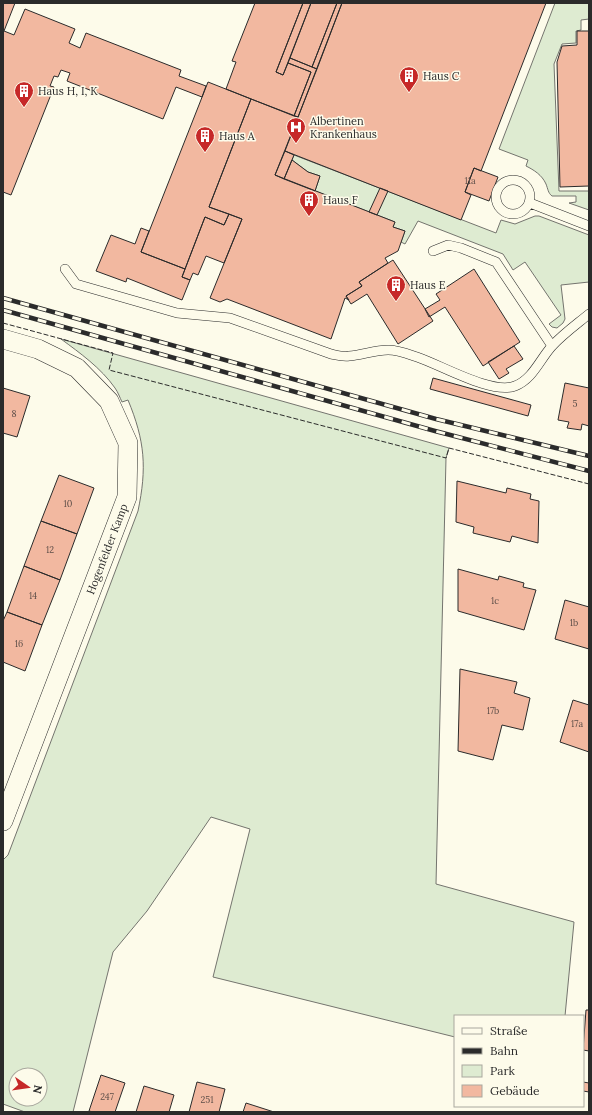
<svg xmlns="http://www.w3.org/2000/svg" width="592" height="1115" font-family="Lora,serif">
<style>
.green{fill:#deebd1;stroke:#74746e;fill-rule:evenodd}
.building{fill:#f2b8a0;stroke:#2b2b2b}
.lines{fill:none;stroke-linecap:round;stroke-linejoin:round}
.lane-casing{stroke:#2b2b2b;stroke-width:10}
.street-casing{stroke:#2b2b2b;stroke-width:20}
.lane{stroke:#fdfbea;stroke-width:9}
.street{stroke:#fdfbea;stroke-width:19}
.rail-casing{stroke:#2b2b2b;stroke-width:4.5}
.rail{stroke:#fdfbea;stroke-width:3;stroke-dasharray:9;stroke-linecap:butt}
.fence{stroke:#2b2b2b;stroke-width:1;stroke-dasharray:5 2;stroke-linecap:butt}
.labels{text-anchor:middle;stroke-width:3;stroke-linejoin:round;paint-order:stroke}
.number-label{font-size:9px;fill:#5d4e48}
.poi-label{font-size:11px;fill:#2b2b2b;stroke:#fdfbea;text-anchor:start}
.street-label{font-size:11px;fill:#2b2b2b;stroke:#fdfbea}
</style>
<rect width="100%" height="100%" fill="#fdfbea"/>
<path class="green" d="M555 3H589V19L581 20V30L576 31V43L562 44 554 64 559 191H589V210L569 203 576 202V196H552C548 193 548 189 546 184 542 175 534 170 526 166L528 160 499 149Z
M294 155 496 233 501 220 515 224 535 216H539L589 235V282L561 285 565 319 563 323 557 328 552 327 549 324 561 315 525 262 513 270 503 254 418 221 405 244 401 242 405 231 393 227 395 222 315 191 320 176 308 172 292 160Z
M61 339 449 448 446 458 436 884 574 922 565 1016H455V1037L213 977 250 829 211 817 147 911 113 952 73 1112H25L3 1104V860L8 855 138 511C147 468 145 441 128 400L122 402C120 398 118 392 115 388 101 368 80 353 61 339ZM16 1075H40V1099H16Z"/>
<path class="building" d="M3 3H15L4 31 14 35 25 9 75 29 69 43 80 48 86 33 181 70 179 76 206 86 202 97 176 87 163 119 67 81 70 73 61 70 58 77 54 76 50 86 54 87 11 195 3 192Z
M255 3H303L276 72 283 75 288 63 311 72 294 116 226 89 236 62 232 61Z
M303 3H311L283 75 276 72Z
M311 3H337L312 67 290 58Z
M337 3H342L317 69 312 67Z
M342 3H546L481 171 474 168 465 192 471 195 461 220 285 151Z
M577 31H589V186L560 187 557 62 562 46 577 45Z
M290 58 317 69 298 117 294 116 311 72 288 63Z
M208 82 251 99 209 207 229 214 224 225 205 217 185 269 141 252Z
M251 99 298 117 275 175 395 222 393 227 405 231 398 251 385 258 388 263 359 282 362 286 346 296 349 300 345 298 331 339 227 299 220 302 210 298 242 219 209 207Z
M285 151 294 155 284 179 275 175Z
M292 160 308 172 320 176 315 191 284 179Z
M474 168 498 177 489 201 465 192Z
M380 188 388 191 377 215 369 212Z
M229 214 242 219 224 263 206 256 198 275 193 273 190 280 182 277 205 217 224 225Z
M141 228 149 231 141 252 185 269 182 277 190 280 182 300 127 278 126 282 96 271 111 235 135 244Z
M393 260 433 321 398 344 367 294 351 304 346 296 362 286 359 282Z
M474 269 520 342 483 366 445 307 429 317 425 309 440 300 436 294Z
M514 346 523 359 506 369 509 373 499 379 488 362Z
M433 378 531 405 528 416 430 389Z
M565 383 589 388V426L582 424 581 430 567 428 569 422 558 420Z
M3 388 30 396 17 437 3 433Z
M59 475 94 488 77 534 41 521Z
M457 481 506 493 507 488 531 494 530 499 539 501 538 543 512 536 510 542 473 533 474 527 456 522Z
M41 521 77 534 60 580 24 566Z
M24 566 60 580 42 625 7 612Z
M458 569 498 580 499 576 524 583 523 587 536 590 524 630 458 611Z
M565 600 589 607V649L555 639Z
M7 612 42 625 25 671 3 662V621Z
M460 669 517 682 514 693 530 698 523 730 502 725 493 760 458 751Z
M573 700 589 705V752L560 742Z
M586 1010H589V1051L583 1050Z
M101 1075 125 1083 115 1112H93L89 1111Z
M197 1082 225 1089 219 1112H189Z
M583 1082 589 1083V1092L583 1091Z
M144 1086 174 1095 169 1112H136Z
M246 1103 274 1112H243Z"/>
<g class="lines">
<defs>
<path id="lane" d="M496 197a17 17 0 1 1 34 0a17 17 0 1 1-34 0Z
M530 203 589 226
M433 251 448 245 461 248 496 262 552 346
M65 269 76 284 177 313 230 318 331 354C336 355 343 357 349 356 362 355 375 350 388 350 398 350 408 354 417 357 441 365 492 395 515 386 533 379 540 359 552 346 563 334 577 324 589 314"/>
<path id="street" d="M3 339 38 349 77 368 109 401 128 443 127 497 3 821"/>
</defs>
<use href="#lane" class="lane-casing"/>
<use href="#street" class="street-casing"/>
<use href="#lane" class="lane"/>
<use href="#street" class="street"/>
<defs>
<path id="rail" d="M3 298 436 419 589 456
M3 310 435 431 589 471"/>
</defs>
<use href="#rail" class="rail-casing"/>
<use href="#rail" class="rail"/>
<path class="fence" d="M3 323 113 353 109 370 446 458 449 448 589 484"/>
</g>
<defs>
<symbol id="building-pin" viewBox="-11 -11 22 30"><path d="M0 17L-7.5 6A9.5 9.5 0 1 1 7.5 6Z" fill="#c62828" stroke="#fdfbea"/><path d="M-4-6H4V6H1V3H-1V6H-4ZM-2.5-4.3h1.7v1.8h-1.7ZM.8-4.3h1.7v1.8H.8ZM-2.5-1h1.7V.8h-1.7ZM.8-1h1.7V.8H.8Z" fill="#fff"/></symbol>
<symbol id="hospital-pin" viewBox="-11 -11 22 30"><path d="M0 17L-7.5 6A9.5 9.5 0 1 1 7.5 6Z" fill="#c62828" stroke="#fdfbea"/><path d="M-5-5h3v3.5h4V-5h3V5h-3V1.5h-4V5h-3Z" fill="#fff"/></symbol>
</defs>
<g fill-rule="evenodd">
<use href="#building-pin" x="398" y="65" width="22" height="30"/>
<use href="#building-pin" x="13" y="80" width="22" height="30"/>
<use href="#hospital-pin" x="285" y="116" width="22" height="30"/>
<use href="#building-pin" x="194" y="125" width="22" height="30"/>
<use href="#building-pin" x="298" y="189" width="22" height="30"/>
<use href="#building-pin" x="385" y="274" width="22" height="30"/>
</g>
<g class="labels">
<g class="number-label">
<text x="470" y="184">11a</text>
<text x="575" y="407">5</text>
<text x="14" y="417">8</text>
<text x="68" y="507">10</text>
<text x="50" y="553">12</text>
<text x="33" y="599">14</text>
<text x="495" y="604">1c</text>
<text x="574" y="626">1b</text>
<text x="19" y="647">16</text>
<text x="493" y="714">17b</text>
<text x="577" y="727">17a</text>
<text x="107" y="1100">247</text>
<text x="207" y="1103">251</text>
</g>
<g class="poi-label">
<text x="423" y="80">Haus C</text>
<text x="38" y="95">Haus H, I, K</text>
<text x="310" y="125">Albertinen<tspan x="310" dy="13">Krankenhaus</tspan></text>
<text x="219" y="140">Haus A</text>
<text x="323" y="204">Haus F</text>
<text x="410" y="289">Haus E</text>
</g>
<g class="street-label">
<text transform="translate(107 549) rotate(-69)" y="4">Hogenfelder Kamp</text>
</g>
</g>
<rect width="592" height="1115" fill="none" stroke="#2b2b2b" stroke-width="8"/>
<rect x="454" y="1015" width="130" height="92" fill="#fdfbea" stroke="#a9a89e"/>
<rect x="462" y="1028" width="20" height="6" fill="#fdfbea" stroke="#a9a89e"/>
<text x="490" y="1035" font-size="12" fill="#2b2b2b">Straße</text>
<rect x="462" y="1048" width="20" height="6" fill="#2b2b2b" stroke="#a9a89e"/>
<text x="490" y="1055" font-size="12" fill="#2b2b2b">Bahn</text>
<rect x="462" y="1065" width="20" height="12" fill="#deebd1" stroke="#a9a89e"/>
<text x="490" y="1075" font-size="12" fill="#2b2b2b">Park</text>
<rect x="462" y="1085" width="20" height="12" fill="#f2b8a0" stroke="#a9a89e"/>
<text x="490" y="1095" font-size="12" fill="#2b2b2b">Gebäude</text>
<g transform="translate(28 1087) rotate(103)"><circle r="19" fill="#fdfbea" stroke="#a9a89e"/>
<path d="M0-3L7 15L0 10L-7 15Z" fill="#c62828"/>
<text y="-6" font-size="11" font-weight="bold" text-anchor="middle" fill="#2b2b2b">N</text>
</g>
</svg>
